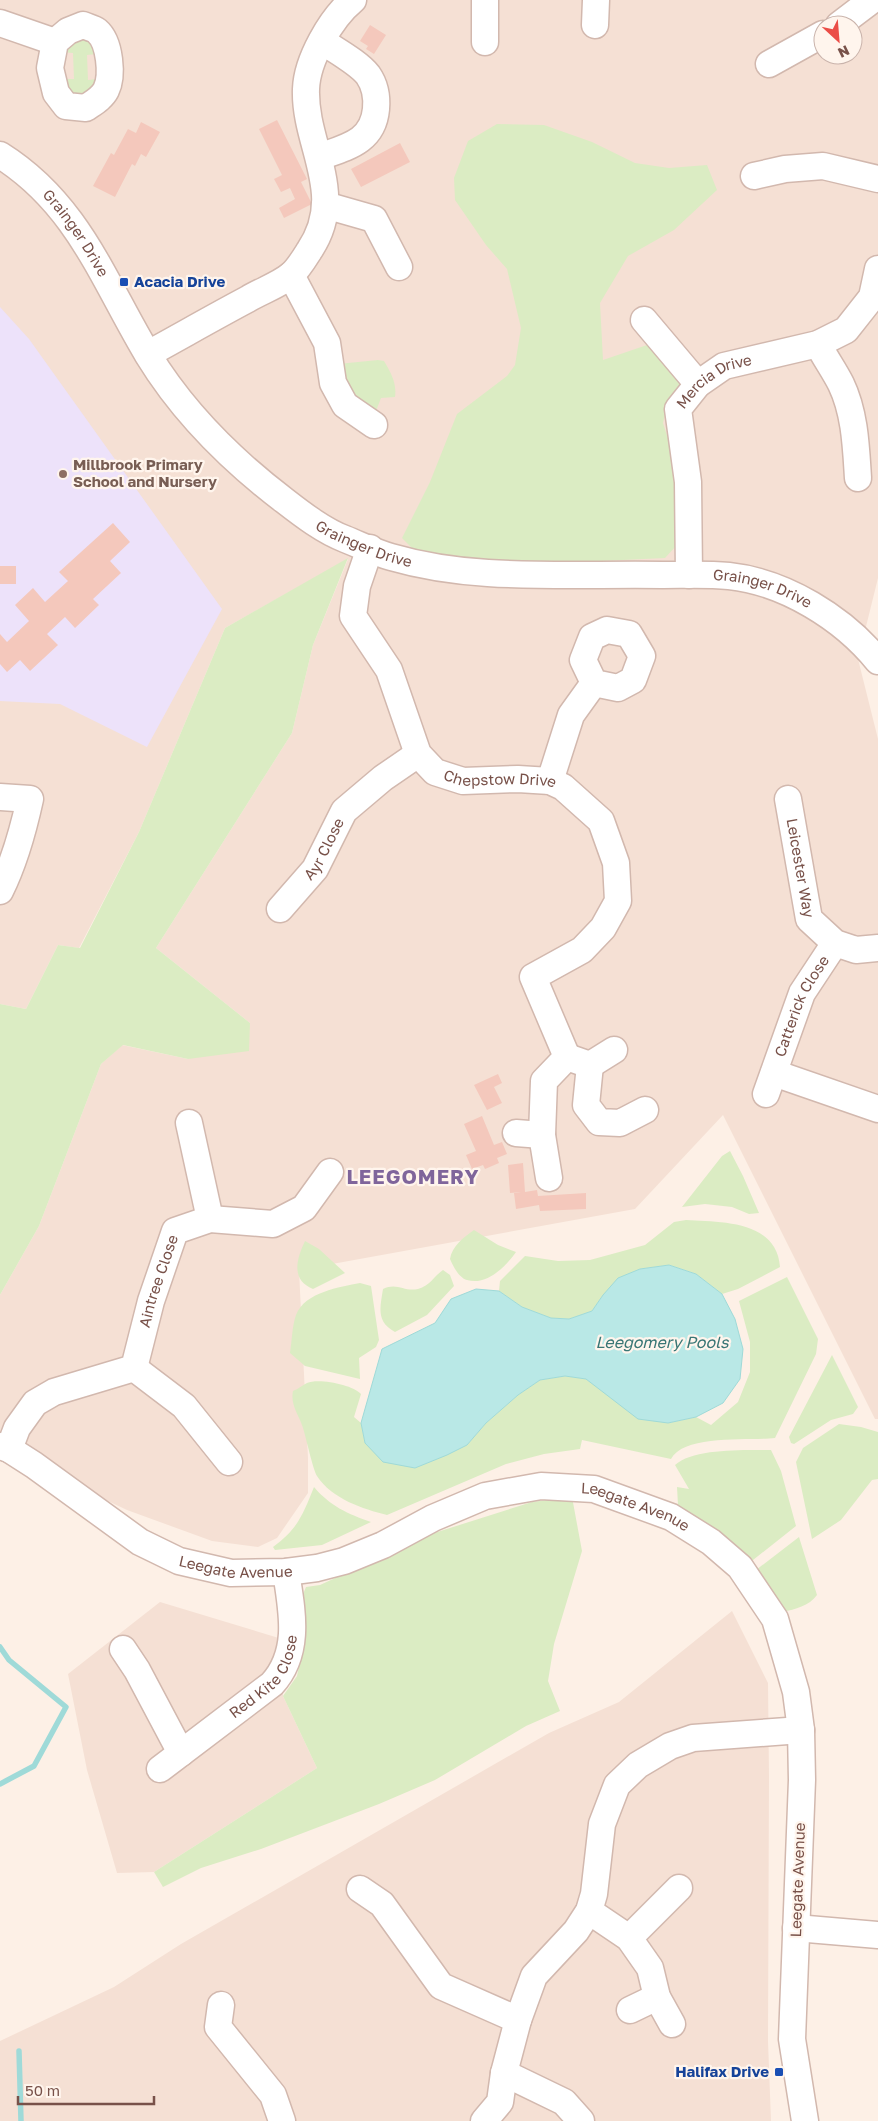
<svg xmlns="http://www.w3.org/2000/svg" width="878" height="2121" font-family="'Golos Text',sans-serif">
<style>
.residential{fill:#f5e0d4;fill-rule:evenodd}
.education{fill:#ede2fa}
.green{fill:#dbecc3}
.water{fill:#b9e8e6;stroke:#9fdad8}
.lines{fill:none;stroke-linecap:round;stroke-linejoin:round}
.stream{stroke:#9fdad8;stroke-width:5.5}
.building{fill:#f4c8bc}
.minor-casing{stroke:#d2b8ae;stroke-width:29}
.minor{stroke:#fff;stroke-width:26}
.transit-dot{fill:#1a4fb4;stroke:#fff5ed;stroke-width:2}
.education-dot{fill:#8d6e63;stroke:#fff5ed;stroke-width:2}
.labels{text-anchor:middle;stroke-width:4.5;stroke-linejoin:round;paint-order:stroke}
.street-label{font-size:15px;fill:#785149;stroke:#fff5ed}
.transit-label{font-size:15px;font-weight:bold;fill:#164399;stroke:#fff5ed;text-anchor:start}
.education-label{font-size:15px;font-weight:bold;fill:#785e54;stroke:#fff5ed;text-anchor:start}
.water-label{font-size:16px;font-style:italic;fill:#397675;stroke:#fff5ed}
.district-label{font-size:20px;font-weight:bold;letter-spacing:1px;fill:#7f659b;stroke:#fff5ed}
</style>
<rect width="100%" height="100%" fill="#fdf0e6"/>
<path class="residential" d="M0 0H878V578L858 659 878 739V1419H875L723 1115 635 1209 299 1270 308 1458V1493L277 1538 258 1547 212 1541 127 1510 0 1450V1295L39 1226 101 1064 122 1045 188 1059 250 1023 156 948 292 733 313 645 348 559 225 628 139 832 79 948 58 945 26 1009 0 1004ZM823 25H853V55H823Z
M160 1602 282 1639 283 1696 317 1768 154 1872 117 1873 87 1770 68 1674Z
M732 1611 768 1683 769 1777 768 2041 771 2121H0V2041L114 1987 181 1944 549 1733 619 1702Z"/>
<path class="education" d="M0 307 29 339 222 609 147 747 60 704 0 701Z"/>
<path class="green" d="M72 37 88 38 97 54 87 55 88 80 97 79 93 93 72 98 61 79H74L73 53 62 52Z
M497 124 544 125 592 142 635 163 669 168 707 165 717 190 674 230 628 256 600 303 603 360 650 344 682 381 668 400 663 423 676 464 677 545 665 558 601 561H502L456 557 416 552 402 538 430 482 457 414 507 376 515 365 521 328 507 269 486 245 455 200 454 178 468 141Z
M378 360 384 361C391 373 397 383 395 397L381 398 376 411H361L338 364Z
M348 558 313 645 292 733 156 948 250 1023 249 1051 188 1059 123 1045 101 1064 39 1226 0 1295V1004L26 1009 58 945 80 948 139 832 225 628Z
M730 1151 743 1176 759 1213 749 1214 732 1207 705 1204 682 1207 722 1156Z
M686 1220C720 1222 777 1220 780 1267L738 1289 722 1294 696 1274 669 1265 640 1269 603 1295 592 1311 569 1319 551 1318 522 1307 499 1291 500 1281 525 1256 558 1261 590 1260 645 1245 674 1222Z
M474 1230 498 1245 516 1252C506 1266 487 1286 467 1280 459 1278 453 1266 450 1259 452 1246 464 1237 474 1230Z
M305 1241 319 1249 345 1273 313 1289C291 1280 296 1260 305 1241Z
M443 1270 450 1275 454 1286 427 1315 395 1332C376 1322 380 1308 383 1289 397 1282 404 1292 418 1289 430 1286 434 1276 443 1270Z
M787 1277 818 1339 816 1354 775 1438C750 1441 684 1434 671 1459L582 1440 580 1449 544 1454 506 1464 387 1515C363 1509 332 1499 317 1476 313 1470 306 1437 303 1428 299 1415 290 1405 293 1391 298 1389 303 1385 307 1383 319 1378 353 1385 361 1394L354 1417 361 1423 365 1443 415 1468 467 1445 486 1423 518 1395 540 1380 565 1376 586 1379 607 1394 668 1423 696 1417 711 1425 738 1402 750 1372V1342L739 1301Z
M360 1283 371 1286 379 1340 376 1347 359 1358 360 1379 305 1366 290 1353C292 1341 292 1326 296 1315 305 1292 340 1287 360 1283Z
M832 1355 858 1407 853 1414 831 1420 794 1444 791 1443 789 1437Z
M839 1424 861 1427 878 1432V1479L872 1480 841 1520 812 1539 796 1462 803 1448Z
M771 1450 781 1471 796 1526 748 1564 678 1505 677 1487 689 1489 675 1465C693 1448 746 1450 771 1450Z
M314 1487C330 1506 348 1514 371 1522L322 1545 275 1550 273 1547C298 1529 303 1514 314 1487Z
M572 1497 582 1551 554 1644 548 1681 560 1711 526 1726 435 1780 379 1804 261 1849 201 1868 163 1887 154 1872 317 1768 283 1696 297 1676 302 1651 298 1606 306 1587 320 1585 431 1534 532 1502Z
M799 1537 817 1595C809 1606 795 1609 783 1612L756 1570Z"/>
<path class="water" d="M669 1265 696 1274 722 1294 735 1319 743 1349 740 1379 723 1403 696 1417 668 1423 638 1419 586 1379 565 1376 540 1380 518 1395 486 1423 467 1445 447 1455 415 1468 383 1462 365 1443 361 1423 382 1349 435 1323 451 1299 476 1289 499 1291 522 1307 551 1318 569 1319 592 1311 603 1295 618 1278 640 1269Z"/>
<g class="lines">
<path class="stream" d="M0 1647 9 1660 66 1707 34 1766 0 1784
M19 2051 21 2121"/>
</g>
<path class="building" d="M370 25 386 35 374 54 366 49 368 46 360 41Z
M277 120 307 179 301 182 312 204 284 218 279 208 295 199 290 188 281 192 274 179 282 175 259 129Z
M141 122 160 132 146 157 141 154 135 166 132 164 115 197 93 186 111 153 114 155 128 129 136 133Z
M400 143 410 162 361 187 351 169Z
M113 523 130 542 110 561 121 573 93 599 99 605 75 628 65 617 47 634 58 645 30 671 20 660 7 672 0 664V634L7 642 29 621 15 605 33 588 45 602 68 581 59 572Z
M0 566H16V584H0Z
M498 1074 502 1083 494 1087 502 1103 487 1110 474 1085Z
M482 1116 494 1145 502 1142 507 1154 497 1158 499 1163 485 1169 483 1165 472 1169 466 1155 476 1151 464 1124Z
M523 1163 525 1192 537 1190 538 1196 586 1193V1209L540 1211 539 1205 516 1209 514 1193 521 1192 510 1193 508 1165Z"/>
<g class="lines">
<defs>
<g id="minor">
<path d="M0 23 55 42"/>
<path d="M83 25C87 27 93 28 97 31 110 42 113 76 106 90 102 98 93 103 86 108L66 106 56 93 50 68 55 42 68 31Z"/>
<path d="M595 25 596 0"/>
<path d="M839 25 872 0"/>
<path d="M485 42V0"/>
<path d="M769 64 823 34"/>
<path id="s1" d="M0 155C78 204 103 280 148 355 184 414 231 460 285 501 303 515 324 531 345 539 360 545 376 553 391 557 422 566 456 571 488 573 547 577 605 574 663 575 685 575 707 574 729 576 785 582 843 618 878 661"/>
<path d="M319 157C347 147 373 142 376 109 377 98 375 85 368 75 359 63 335 50 322 41"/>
<path d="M754 176 785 169 823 166 878 179"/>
<path d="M325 205 374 219 399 267"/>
<path d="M291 275 327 343 333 383 345 405 374 425"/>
<path d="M644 320 698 384"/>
<path d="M818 344C825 358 834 370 841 384 855 413 856 447 858 478"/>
<path d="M148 354C181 336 214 317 248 299 261 291 279 285 291 275 298 269 304 259 309 251 348 194 304 146 306 89 307 60 331 18 353 0"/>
<path id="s2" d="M370 548 357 586 353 616 389 670 418 754 435 772 463 781 518 779 550 781 563 787 601 821 616 863 618 901 603 928 582 950 533 977 567 1057 544 1081 542 1135 549 1178"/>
<path id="s3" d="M689 575 688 482 678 409 698 384 724 366 818 344 846 330 872 297 878 269"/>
<path d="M607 630 629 634 642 656 633 680 618 688 594 683 583 660 592 637Z"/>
<path d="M550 781 571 715 594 683"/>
<path d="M0 797 30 799C23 831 15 861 0 891"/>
<path id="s4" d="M788 799 809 919 835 943 856 950 878 948"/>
<path id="s5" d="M280 909 315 869 344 811 383 778 418 754"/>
<path d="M567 1057 590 1065 586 1105 599 1122 620 1123 645 1110"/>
<path d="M590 1065 614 1050"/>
<path d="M774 1073 878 1109"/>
<path id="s6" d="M766 1094 802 993 835 943"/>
<path d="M189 1123 210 1219"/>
<path d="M516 1133 542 1135"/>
<path d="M134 1368 184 1406 229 1462"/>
<path id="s7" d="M0 1446 9 1449 34 1465 140 1542 179 1561 231 1573 286 1572 317 1568 344 1561 383 1545 433 1518 485 1496 541 1486 594 1489 671 1517 711 1542 740 1567 775 1619 796 1692 801 1730 802 1780 792 2039 805 2121"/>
<path id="s8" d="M9 1449 17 1428 35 1403 54 1392 134 1368 151 1301 175 1231 210 1219 273 1224 304 1208 330 1172"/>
<path d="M123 1649 137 1670 181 1753"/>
<path id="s9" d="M160 1769 272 1684C301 1652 292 1611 286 1572"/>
<path d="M360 1889 382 1904 441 1986 518 2020"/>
<path d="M589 1911 629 1938 650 1968 657 1997 672 2024"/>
<path d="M796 1928 878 1935"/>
<path d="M629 1938 679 1888"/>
<path d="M221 2005 218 2027 273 2095 282 2121"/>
<path d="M630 2010 657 1997"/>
<path d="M504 2073 564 2102 581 2121"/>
<path d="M484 2121 500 2102 504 2073 518 2020 534 1976 576 1931 589 1911 594 1894 602 1824 617 1785 638 1765 670 1746 693 1738 801 1730"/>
</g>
</defs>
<use href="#minor" class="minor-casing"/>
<use href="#minor" class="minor"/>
</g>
<g class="transit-dot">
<rect x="119" y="277" width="10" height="10" rx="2.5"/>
<rect x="774" y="2067" width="10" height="10" rx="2.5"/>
</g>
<circle class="education-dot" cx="63" cy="474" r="5"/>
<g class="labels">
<g class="street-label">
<text dy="5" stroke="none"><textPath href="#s1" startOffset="110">Grainger Drive</textPath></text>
<text dy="5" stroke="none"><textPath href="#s3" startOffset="214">Mercia Drive</textPath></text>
<text dy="5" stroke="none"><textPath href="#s1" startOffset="544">Grainger Drive</textPath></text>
<text dy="5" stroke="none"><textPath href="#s1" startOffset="949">Grainger Drive</textPath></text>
<text dy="5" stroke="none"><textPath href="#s2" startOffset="315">Chepstow Drive</textPath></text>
<text dy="5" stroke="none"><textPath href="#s5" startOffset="75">Ayr Close</textPath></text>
<text dy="5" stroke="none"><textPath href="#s4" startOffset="70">Leicester Way</textPath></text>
<text dy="5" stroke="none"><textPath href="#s6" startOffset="95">Catterick Close</textPath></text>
<text dy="5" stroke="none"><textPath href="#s8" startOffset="249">Aintree Close</textPath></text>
<text dy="5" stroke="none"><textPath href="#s7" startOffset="691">Leegate Avenue</textPath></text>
<text dy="5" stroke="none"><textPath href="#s7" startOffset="271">Leegate Avenue</textPath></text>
<text dy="5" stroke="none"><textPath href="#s9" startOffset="142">Red Kite Close</textPath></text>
<text transform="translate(798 1880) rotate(-88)" y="5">Leegate Avenue</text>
</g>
<g class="transit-label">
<text x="134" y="287">Acacia Drive</text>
<text x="769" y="2077" text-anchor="end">Halifax Drive</text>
</g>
<g class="education-label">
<text x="73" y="470">Millbrook Primary<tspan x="73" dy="17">School and Nursery</tspan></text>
</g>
<g class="water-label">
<text x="662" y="1348">Leegomery Pools</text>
</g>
<g class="district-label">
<text x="413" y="1184">LEEGOMERY</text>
</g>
</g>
<g transform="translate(838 40) rotate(154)"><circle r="24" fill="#fff5ed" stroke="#c9b3ab"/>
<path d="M0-4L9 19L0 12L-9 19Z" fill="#eb4d47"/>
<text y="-8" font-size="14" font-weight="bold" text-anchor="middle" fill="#785149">N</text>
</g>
<path d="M18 2096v8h136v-8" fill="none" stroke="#785149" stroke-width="2.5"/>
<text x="25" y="2096" font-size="15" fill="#785149" stroke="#fff5ed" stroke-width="4" paint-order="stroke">50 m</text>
</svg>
